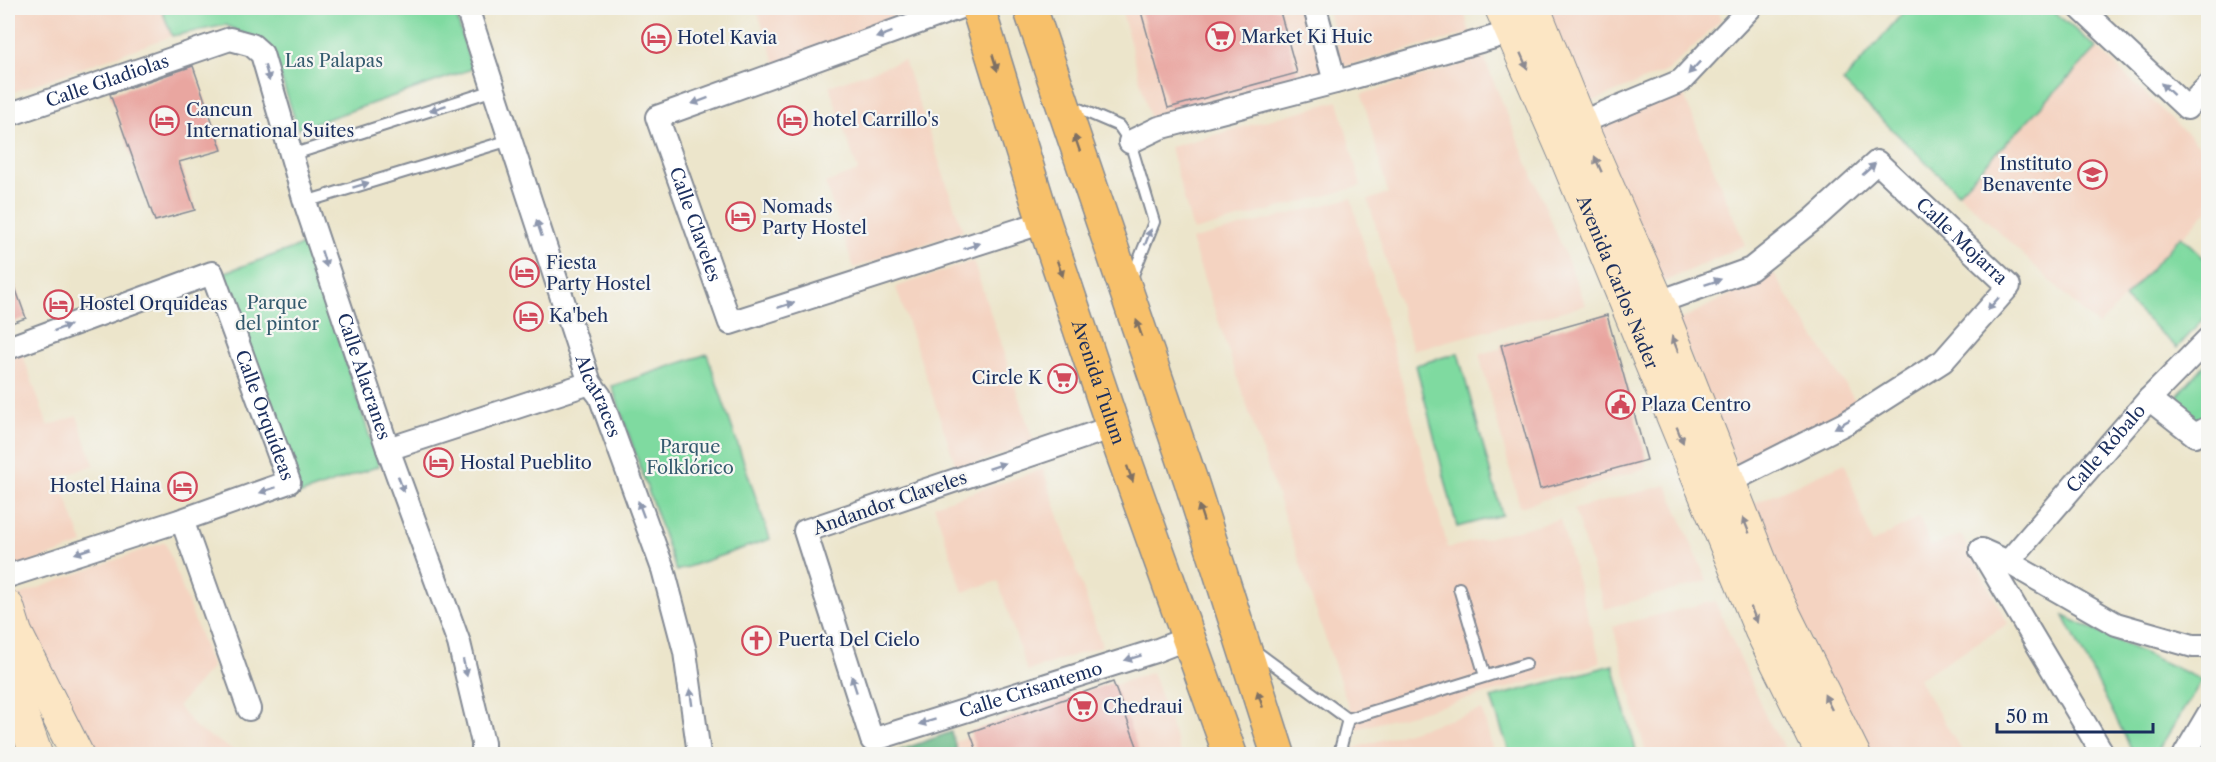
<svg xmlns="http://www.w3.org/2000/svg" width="2216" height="762" font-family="'Libre Caslon Text',serif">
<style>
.built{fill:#f4d3c1}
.green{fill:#7fdaa0;stroke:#4d847f;stroke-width:1.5}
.forest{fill:#67ba86;stroke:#417472;stroke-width:1.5}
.building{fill:#e9a6a0}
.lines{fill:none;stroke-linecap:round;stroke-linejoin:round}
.lane-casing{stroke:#848a94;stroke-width:14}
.street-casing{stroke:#848a94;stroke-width:26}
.secondary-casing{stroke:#848a94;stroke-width:34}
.primary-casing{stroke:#848a94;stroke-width:36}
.lane{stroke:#fff;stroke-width:10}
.street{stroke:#fff;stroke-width:22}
.secondary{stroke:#fce6c4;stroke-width:32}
.primary{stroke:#f7c06b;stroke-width:33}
.oneway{fill:#8d97ae}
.oneway2{fill:#8c8a91}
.oneway3{fill:#7e7064}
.labels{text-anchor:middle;stroke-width:4.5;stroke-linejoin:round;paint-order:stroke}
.poi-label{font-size:18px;fill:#1b2f5e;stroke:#f6f6f2;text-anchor:start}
.park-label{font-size:18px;fill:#345a6e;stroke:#f6f6f2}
.street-label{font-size:18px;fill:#1b2f5e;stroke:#f6f6f2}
</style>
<rect width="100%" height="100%" fill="#f6f6f2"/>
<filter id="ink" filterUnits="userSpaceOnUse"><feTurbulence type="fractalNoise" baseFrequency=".0167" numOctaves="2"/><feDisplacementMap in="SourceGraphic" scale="12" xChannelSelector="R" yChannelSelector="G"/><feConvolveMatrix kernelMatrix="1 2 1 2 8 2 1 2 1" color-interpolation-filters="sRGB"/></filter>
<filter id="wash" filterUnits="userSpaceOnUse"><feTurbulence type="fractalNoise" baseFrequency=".008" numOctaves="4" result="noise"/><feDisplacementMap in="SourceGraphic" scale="24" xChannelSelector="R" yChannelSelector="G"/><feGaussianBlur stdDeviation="1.35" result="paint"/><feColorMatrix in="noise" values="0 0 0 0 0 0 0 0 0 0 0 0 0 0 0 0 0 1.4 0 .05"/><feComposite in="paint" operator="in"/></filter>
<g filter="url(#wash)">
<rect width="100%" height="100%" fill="#ece5cb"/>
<path class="built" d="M8 8H161L172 36 8 94Z
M756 8H890L897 25 777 67Z
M1121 8H1309L1327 75 1151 122Z
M1327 8H1463L1470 33 1343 67Z
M1544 8H1716L1721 20 1669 70 1584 105Z
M2097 48 2208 154V210L2098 326 1958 193Z
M1484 58 1586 305 1413 350 1368 200 1388 193 1362 94Z
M904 60 963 231 854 268 825 183 858 171 829 86Z
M1682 91 1745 245 1659 284 1594 127Z
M1338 101 1361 186 1193 231 1170 147Z
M1351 198 1448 548 1560 519 1601 663 1356 729 1191 240Z
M973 261 1034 443 957 469 896 287Z
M1773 273 1857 403 1738 469 1676 322Z
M1591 326 1647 468 1520 507 1479 354Z
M22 353 48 426 77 416 94 465 59 478 83 544 8 571V358Z
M1845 463 1872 543 1919 517 1931 546 1961 535 2008 624 1918 679 1964 754H1862L1845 722 1752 504Z
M1043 469 1102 646 1027 671 998 581 963 592 934 505Z
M1667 485 1707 581 1605 609 1574 509Z
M165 542 212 667 178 706 197 729 240 754H79L8 599Z
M1715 601 1767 719 1788 754H1646L1613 626Z
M1152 672 1181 754H955L951 743Z
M1482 710 1494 754H1357L1354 748Z"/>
<path class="green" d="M161 8H454L472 69 298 129 271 47 226 25 172 36Z
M1907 8H2049L2097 48 1958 193 1843 82Z
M2181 236 2208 262V314L2177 348 2124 298Z
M308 243 379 466 287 499 209 278Z
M1458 353 1502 515 1457 527 1416 365Z
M707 354 770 539 676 571 612 386Z
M2208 361V422L2199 427 2172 402Z
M2064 616 2202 680 2156 754H2134Z
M1613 665 1637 754H1510L1491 698Z"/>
<path class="forest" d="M951 732 958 754H890Z"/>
<g id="blocks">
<path class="building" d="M1140 8H1279L1297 73 1168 108Z
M193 66 222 150 179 162 195 210 155 221 110 94Z
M8 273H10L26 318 8 324Z
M1607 315 1647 460 1540 489 1501 345Z
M1113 682 1140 754H978L970 732Z"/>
</g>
</g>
<g filter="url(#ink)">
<use href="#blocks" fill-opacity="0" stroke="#848a94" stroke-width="1.5"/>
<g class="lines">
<defs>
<path id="lane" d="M1070 105 1119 126 1130 142 1154 222 1131 280
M291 155 494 90
M305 202 510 140
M1459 588 1485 676
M1254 650 1348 719 1526 664
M1339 754 1348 719"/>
<g id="street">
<path id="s1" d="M467 8 590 383 600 396 663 569 685 652 699 754"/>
<path id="s2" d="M958 8 657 117 730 323 1044 222"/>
<path d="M1315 8 1335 82"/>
<path d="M2080 8 2187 108 2208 86"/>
<path id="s3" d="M8 115 230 39 252 45 262 54 305 202 388 449 459 643 483 743V754"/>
<path d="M1580 123 1681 81 1750 8"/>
<path d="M1130 142 1159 128 1351 78 1512 32"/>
<path id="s4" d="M1645 307 1751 269 1815 218 1877 162 2009 286 1943 361 1846 423 1729 482"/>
<path id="s5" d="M8 348 212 273 289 482 182 520 8 576"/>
<path d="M2149 399 2195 435 2208 428"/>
<path id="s6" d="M1113 427 805 531 872 740 1155 651 1188 638"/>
<path d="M388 449 590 383"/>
<path d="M182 520 249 709"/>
<path d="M1981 550 2008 562 2116 624 2193 646H2208"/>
<path d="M1981 550 2103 754"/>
<path id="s7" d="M2008 562 2149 399 2208 339"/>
<path d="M2185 754 2208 715"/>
</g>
<g id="secondary">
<path id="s8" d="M1501 8 1564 153 1761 631 1822 754"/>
<path d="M1534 8 1580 123 1658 301 1770 585 1854 754"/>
<path d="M8 607 16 633 77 754"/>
<path d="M8 674 36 754"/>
</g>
<g id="primary">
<path id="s9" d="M978 8 1044 222 1113 427 1230 754"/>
<path d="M1030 8 1191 481 1278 754"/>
</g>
</defs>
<use href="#lane" class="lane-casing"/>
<use href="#street" class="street-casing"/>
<use href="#secondary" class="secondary-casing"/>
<use href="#primary" class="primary-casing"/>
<use href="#lane" class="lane"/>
<use href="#street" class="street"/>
<use href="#secondary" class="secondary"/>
<use href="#primary" class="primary"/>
</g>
<defs><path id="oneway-solid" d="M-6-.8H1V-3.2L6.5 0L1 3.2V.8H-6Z" transform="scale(1.5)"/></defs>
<g class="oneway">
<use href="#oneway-solid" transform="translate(884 35) rotate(160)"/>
<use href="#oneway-solid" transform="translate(1694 68) rotate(133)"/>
<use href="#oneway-solid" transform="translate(267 73) rotate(74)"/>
<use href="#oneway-solid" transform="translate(2167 89) rotate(-137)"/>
<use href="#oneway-solid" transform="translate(700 101) rotate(160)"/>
<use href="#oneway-solid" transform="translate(438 108) rotate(162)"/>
<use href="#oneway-solid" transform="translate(1869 169) rotate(-42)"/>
<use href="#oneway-solid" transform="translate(361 185) rotate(-17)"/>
<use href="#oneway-solid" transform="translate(539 228) rotate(-108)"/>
<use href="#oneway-solid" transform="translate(1148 237) rotate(-69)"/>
<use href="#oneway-solid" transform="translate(972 246) rotate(-18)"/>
<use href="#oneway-solid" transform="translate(324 259) rotate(72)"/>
<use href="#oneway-solid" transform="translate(1713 282) rotate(-19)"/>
<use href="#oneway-solid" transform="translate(1993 304) rotate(132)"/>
<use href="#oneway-solid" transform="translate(786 305) rotate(-18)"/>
<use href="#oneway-solid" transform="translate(62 328) rotate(-20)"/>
<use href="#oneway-solid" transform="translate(1842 424) rotate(151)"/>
<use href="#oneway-solid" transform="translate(997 466) rotate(-19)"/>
<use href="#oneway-solid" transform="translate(401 484) rotate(70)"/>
<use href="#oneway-solid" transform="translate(268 490) rotate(161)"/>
<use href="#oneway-solid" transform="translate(641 509) rotate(-110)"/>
<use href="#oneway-solid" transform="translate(83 551) rotate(162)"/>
<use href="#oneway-solid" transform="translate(1133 658) rotate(163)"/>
<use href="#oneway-solid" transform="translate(465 668) rotate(77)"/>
<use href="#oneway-solid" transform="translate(854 684) rotate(-108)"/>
<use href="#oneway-solid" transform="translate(691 697) rotate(-98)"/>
<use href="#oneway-solid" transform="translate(927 722) rotate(163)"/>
</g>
<g class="oneway2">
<use href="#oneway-solid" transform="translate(1524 61) rotate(66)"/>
<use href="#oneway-solid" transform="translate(1598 164) rotate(-114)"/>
<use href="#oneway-solid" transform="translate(1675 344) rotate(-112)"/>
<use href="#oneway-solid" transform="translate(1680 435) rotate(68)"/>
<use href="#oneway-solid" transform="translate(1746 525) rotate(-112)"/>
<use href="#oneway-solid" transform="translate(1754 615) rotate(68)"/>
<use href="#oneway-solid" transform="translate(1828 702) rotate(-116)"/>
</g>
<g class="oneway3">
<use href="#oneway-solid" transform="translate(995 63) rotate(73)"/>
<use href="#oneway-solid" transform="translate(1077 143) rotate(-109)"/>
<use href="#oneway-solid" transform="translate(1060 269) rotate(71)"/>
<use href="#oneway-solid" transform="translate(1139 328) rotate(-109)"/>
<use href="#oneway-solid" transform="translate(1130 474) rotate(70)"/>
<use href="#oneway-solid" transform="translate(1201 513) rotate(-108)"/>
<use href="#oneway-solid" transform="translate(1260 699) rotate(-108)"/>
</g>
</g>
<defs>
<symbol id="supermarket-ring" viewBox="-11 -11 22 22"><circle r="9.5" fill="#f6f6f2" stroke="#d1495b" stroke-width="1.5"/><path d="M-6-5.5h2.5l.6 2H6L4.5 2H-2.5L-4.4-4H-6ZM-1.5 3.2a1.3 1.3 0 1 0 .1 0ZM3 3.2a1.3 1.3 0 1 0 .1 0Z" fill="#d1495b"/></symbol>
<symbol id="hotel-ring" viewBox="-11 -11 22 22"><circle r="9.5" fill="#f6f6f2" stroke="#d1495b" stroke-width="1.5"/><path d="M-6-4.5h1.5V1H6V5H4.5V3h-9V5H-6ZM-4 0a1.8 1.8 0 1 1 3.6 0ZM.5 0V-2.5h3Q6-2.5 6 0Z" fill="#d1495b"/></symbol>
<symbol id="school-ring" viewBox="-11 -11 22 22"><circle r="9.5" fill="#f6f6f2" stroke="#d1495b" stroke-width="1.5"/><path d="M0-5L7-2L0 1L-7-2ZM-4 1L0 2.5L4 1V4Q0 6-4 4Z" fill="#d1495b"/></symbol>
<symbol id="civic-ring" viewBox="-11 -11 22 22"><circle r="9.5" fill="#f6f6f2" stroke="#d1495b" stroke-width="1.5"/><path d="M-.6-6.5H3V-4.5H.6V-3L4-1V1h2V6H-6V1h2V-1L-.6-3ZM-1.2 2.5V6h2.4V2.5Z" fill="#d1495b"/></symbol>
<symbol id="church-ring" viewBox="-11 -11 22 22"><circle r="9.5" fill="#f6f6f2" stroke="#d1495b" stroke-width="1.5"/><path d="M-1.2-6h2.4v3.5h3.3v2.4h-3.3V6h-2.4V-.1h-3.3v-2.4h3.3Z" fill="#d1495b"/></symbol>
</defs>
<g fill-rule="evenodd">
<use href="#supermarket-ring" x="1204" y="20" width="33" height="33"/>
<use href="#hotel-ring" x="640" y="22" width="33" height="33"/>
<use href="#hotel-ring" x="148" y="104" width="33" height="33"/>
<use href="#hotel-ring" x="776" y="104" width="33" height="33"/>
<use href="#school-ring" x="2076" y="158" width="33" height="33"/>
<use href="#hotel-ring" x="724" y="200" width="33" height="33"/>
<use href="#hotel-ring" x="508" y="256" width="33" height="33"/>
<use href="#hotel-ring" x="42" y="288" width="33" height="33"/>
<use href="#hotel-ring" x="512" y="300" width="33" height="33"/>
<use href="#supermarket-ring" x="1046" y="362" width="33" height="33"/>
<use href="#civic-ring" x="1604" y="388" width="33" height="33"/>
<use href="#hotel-ring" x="422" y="446" width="33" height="33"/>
<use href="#hotel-ring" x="166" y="470" width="33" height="33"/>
<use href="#church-ring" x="740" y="624" width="33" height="33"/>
<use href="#supermarket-ring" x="1066" y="690" width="33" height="33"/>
</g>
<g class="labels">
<g class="poi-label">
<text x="1241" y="43">Market Ki Huic</text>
<text x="677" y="44">Hotel Kavia</text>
<text x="186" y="116">Cancun<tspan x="186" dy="21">International Suites</tspan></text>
<text x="813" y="126">hotel Carrillo's</text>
<text x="2072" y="170" text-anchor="end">Instituto<tspan x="2072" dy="21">Benavente</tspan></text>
<text x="762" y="213">Nomads<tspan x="762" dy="21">Party Hostel</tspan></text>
<text x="546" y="269">Fiesta<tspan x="546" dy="21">Party Hostel</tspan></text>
<text x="79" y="310">Hostel Orquideas</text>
<text x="549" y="322">Ka'beh</text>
<text x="1042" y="384" text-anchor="end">Circle K</text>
<text x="1641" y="411">Plaza Centro</text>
<text x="460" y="469">Hostal Pueblito</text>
<text x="161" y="492" text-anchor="end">Hostel Haina</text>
<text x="778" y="646">Puerta Del Cielo</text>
<text x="1103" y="713">Chedraui</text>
</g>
<g class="park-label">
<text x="334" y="67">Las Palapas</text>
<text x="277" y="309">Parque<tspan x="277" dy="21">del pintor</tspan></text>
<text x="690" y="453">Parque<tspan x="690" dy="21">Folklórico</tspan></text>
</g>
<g class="street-label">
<text dy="6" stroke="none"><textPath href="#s3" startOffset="105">Calle Gladiolas</textPath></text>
<text dy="6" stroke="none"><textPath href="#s2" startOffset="434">Calle Claveles</textPath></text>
<text dy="6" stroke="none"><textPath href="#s4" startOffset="394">Calle Mojarra</textPath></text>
<text dy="6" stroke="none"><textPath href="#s8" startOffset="298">Avenida Carlos Nader</textPath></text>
<text dy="6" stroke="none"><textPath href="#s3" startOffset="609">Calle Alacranes</textPath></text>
<text dy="6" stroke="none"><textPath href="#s9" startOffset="393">Avenida Tulum</textPath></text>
<text dy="6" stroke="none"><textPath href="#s1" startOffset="410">Alcatraces</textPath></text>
<text dy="6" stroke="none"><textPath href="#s5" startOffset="369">Calle Orquídeas</textPath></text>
<text dy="6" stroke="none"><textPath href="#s7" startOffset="150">Calle Róbalo</textPath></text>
<text transform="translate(890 503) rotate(-19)" y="6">Andandor Claveles</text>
<text dy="6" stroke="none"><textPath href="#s6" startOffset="711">Calle Crisantemo</textPath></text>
</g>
</g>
<rect width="2216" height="762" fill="none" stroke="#f6f6f2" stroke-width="30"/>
<path d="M1997 723v9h156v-9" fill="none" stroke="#1b2f5e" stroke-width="3"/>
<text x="2006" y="723" font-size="18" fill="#1b2f5e" stroke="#f6f6f2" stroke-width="4.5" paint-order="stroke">50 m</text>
</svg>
